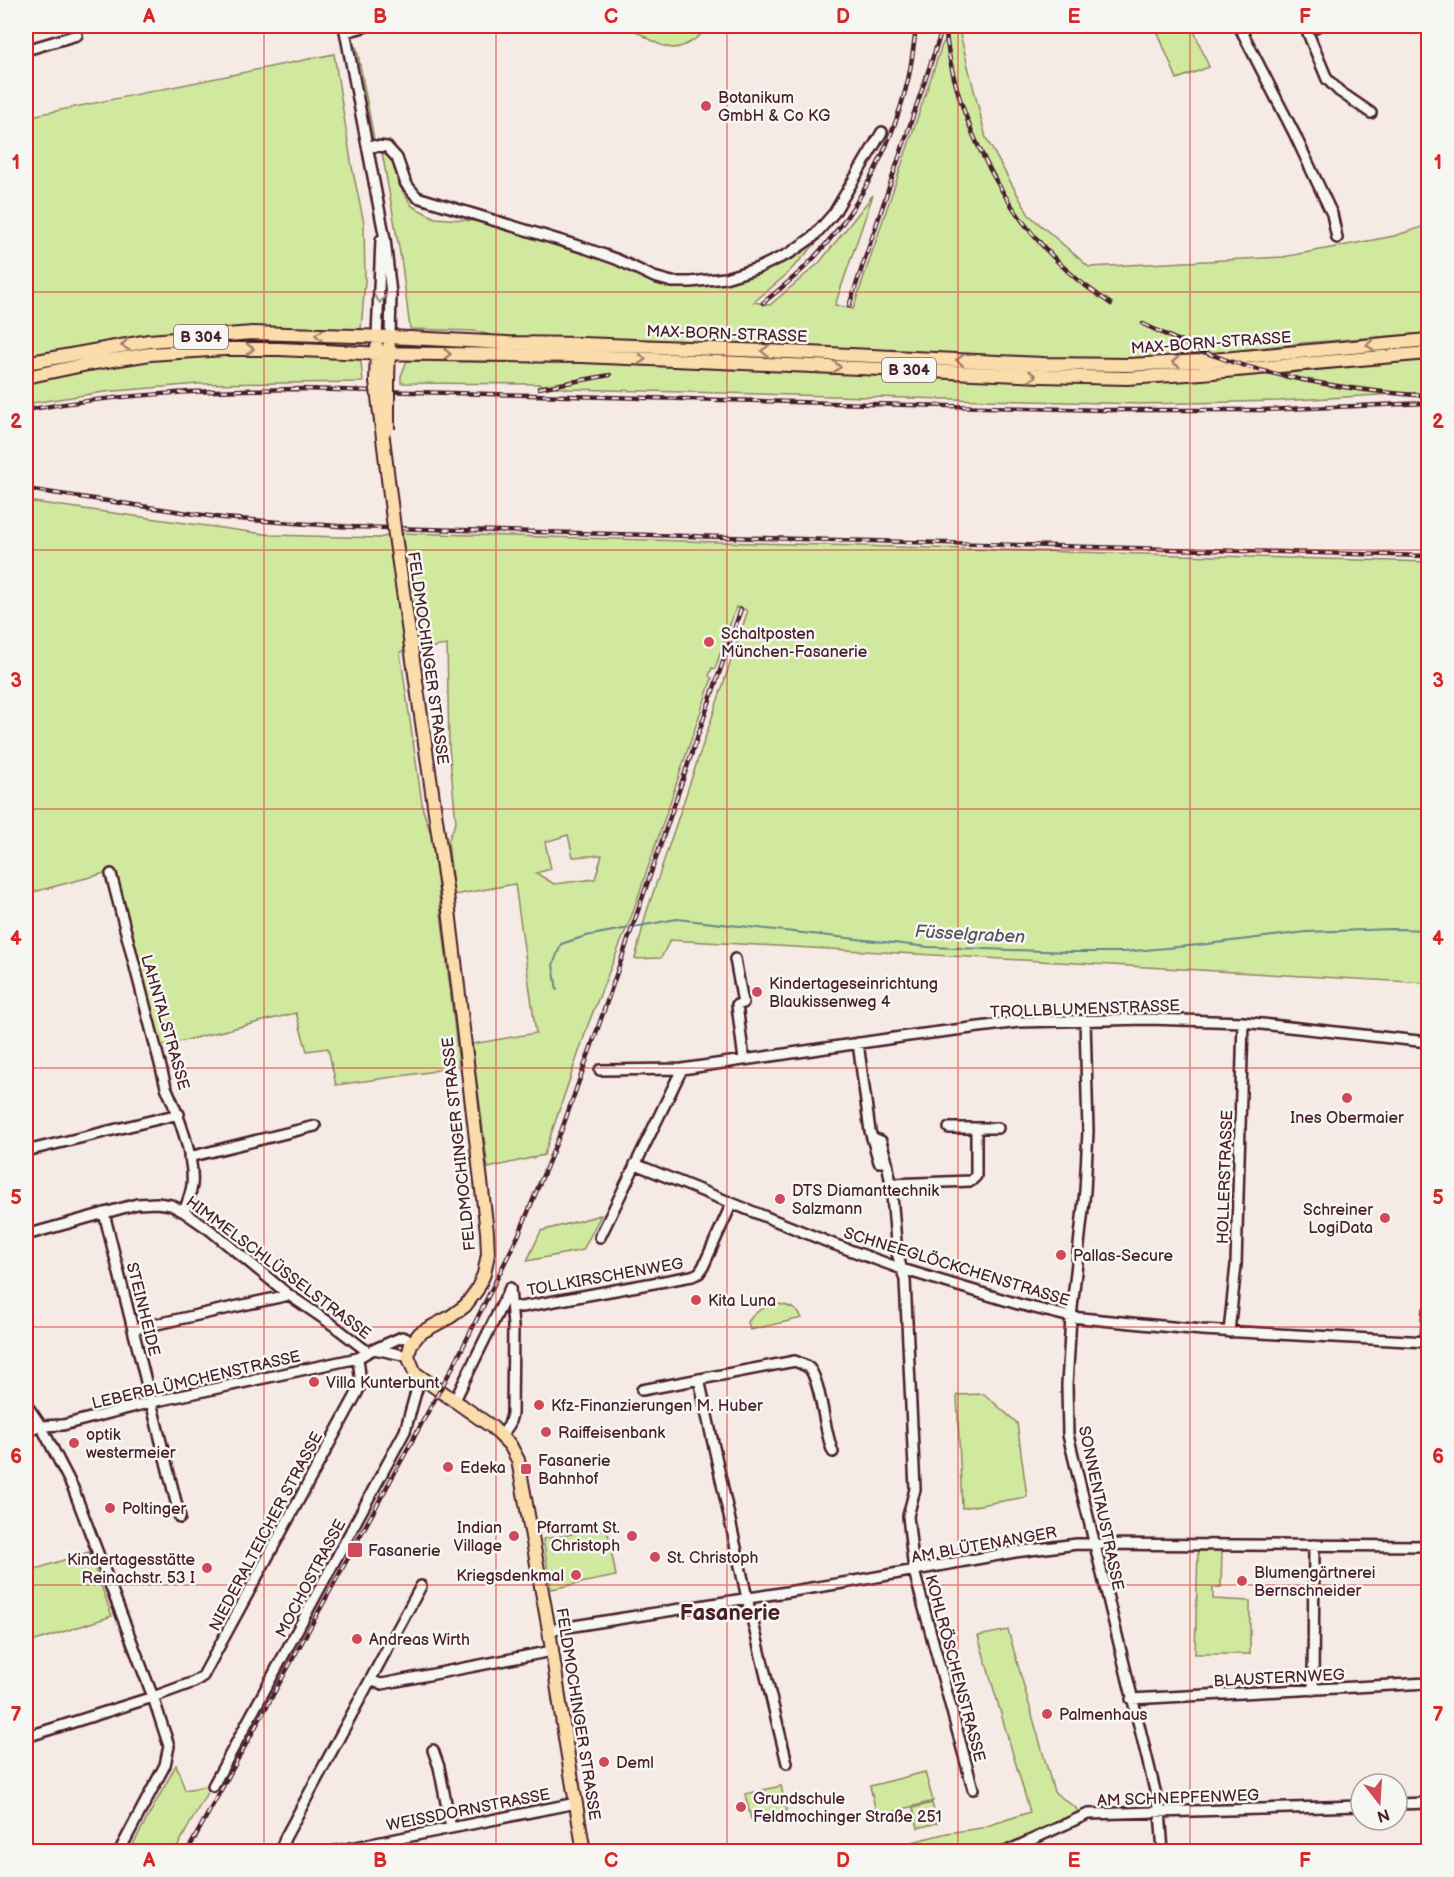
<svg xmlns="http://www.w3.org/2000/svg" width="1454" height="1877" font-family="'Balsamiq Sans',sans-serif">
<style>
.green{fill:#d1e99e;stroke:#8e8464;stroke-width:1.5;fill-rule:evenodd}
.lines{fill:none;stroke-linecap:round;stroke-linejoin:round}
.stream{stroke:#65858d;stroke-width:2}
.minor-casing{stroke:#4a1f2b;stroke-width:14}
.major-casing{stroke:#4a1f2b;stroke-width:16}
.minor{stroke:#f6f6f2;stroke-width:9}
.major{stroke:#faddab;stroke-width:12}
.rail-casing{stroke:#4a1f2b;stroke-width:4.5}
.rail{stroke:#f6f6f2;stroke-width:2;stroke-dasharray:7;stroke-linecap:butt}
.major-bridge-casing{stroke:#4a1f2b;stroke-width:16;stroke-linecap:butt}
.major-bridge{stroke:#faddab;stroke-width:12}
.oneway{stroke:#a99598}
.oneway2{stroke:#a27e6b}
.grid{fill:none;stroke:#d62828;stroke-width:1.5;stroke-opacity:0.55}
.poi-dot{fill:#d1495b;stroke:#f6f6f2;stroke-width:2}
.labels{text-anchor:middle;stroke-width:5;stroke-linejoin:round;paint-order:stroke}
.shield{fill:#f6f6f2;stroke:#7e6067;stroke-width:1.5}
.shield-label{font-size:15px;font-weight:bold;fill:#4a1f2b}
.poi-label{font-size:16px;fill:#4a1f2b;stroke:#f6f6f2;text-anchor:start}
.street-label{font-size:16px;fill:#4a1f2b;stroke:#f6f6f2}
.water-label{font-size:18px;font-style:italic;fill:#58525c;stroke:#f6f6f2}
.district-label{font-size:22px;font-weight:bold;fill:#4a1f2b;stroke:#f6f6f2}
.neatline{fill:none;stroke:#d62828;stroke-width:2}
.grid-label{font-size:20px;text-anchor:middle;font-weight:bold;fill:#d62828}
</style>
<rect width="100%" height="100%" fill="#f6eae5"/>
<filter id="ink" filterUnits="userSpaceOnUse"><feTurbulence type="fractalNoise" baseFrequency=".0167" numOctaves="2"/><feDisplacementMap in="SourceGraphic" scale="12" xChannelSelector="R" yChannelSelector="G"/><feConvolveMatrix kernelMatrix="1 2 1 2 8 2 1 2 1" color-interpolation-filters="sRGB"/></filter>
<g filter="url(#ink)">
<path class="green" d="M627 26H712C671 60 670 50 627 26Z
M954 26H958L986 138 1029 215 1089 267 1283 257 1394 236 1428 225V333L1303 343 1199 355 1127 358H1042L765 345 495 336 474 331 410 329 402 265 382 152 393 161 399 185 412 206 435 218 490 222 674 283 721 282 789 261 818 241 786 275 754 302 770 305 819 263 873 195 835 305 853 309 942 45Z
M1155 26H1192L1209 67 1177 79Z
M353 47H356L357 49 374 139 370 138Z
M334 54 352 167 364 223 365 281 361 330V362L363 382 198 384 104 392 26 404V117Z
M1428 359V392L1279 401 1141 404 569 389 538 384 401 383V376L407 361 583 363 1082 383C1198 384 1313 370 1428 359Z
M26 501 272 535 379 538 399 533 1428 562V983L670 940 661 958 635 959 646 914 747 613 746 610 736 607 715 669 712 668 709 676 712 678 633 912 589 1022 544 1155 488 1168 472 1044 536 1033 515 884 454 895 448 841 456 822 449 748 447 645 400 652 423 810 432 837 459 1065 429 1072 336 1085 328 1048 307 1051 296 1013 158 1047 113 871 26 894ZM568 835 573 857 602 855 595 879 554 884 536 873 551 869 545 842Z
M601 1215 583 1250 527 1261 541 1231Z
M777 1304C788 1305 797 1308 802 1318L750 1330 748 1322C755 1311 764 1306 777 1304Z
M984 1394 1017 1423 1027 1497 962 1508 957 1395Z
M607 1528 616 1576 551 1589 543 1539Z
M1198 1550H1222L1221 1587 1213 1588V1599L1250 1601V1654H1195Z
M89 1552 112 1616 26 1644V1572Z
M1008 1630 1054 1792 1076 1808 1079 1815 999 1851 873 1852 947 1833 981 1828 1030 1812 978 1636Z
M176 1765 185 1790 211 1785 175 1851 129 1852Z
M925 1772 933 1801 877 1816 870 1786Z
M781 1786 787 1811 751 1819 745 1794Z
M932 1803 937 1823 918 1828 913 1808Z"/>
<g class="lines">
<path class="stream" d="M557 990 553 965 561 944 586 936 677 919 929 947 1070 952H1123L1199 945 1306 932 1393 929 1428 930"/>
<defs>
<path id="minor" d="M344 26 385 239 391 294 390 337
M1239 26 1294 133 1332 214 1337 238
M1305 26 1327 79 1339 91 1371 113
M1307 31 1318 26
M346 32 367 26
M26 50 77 35
M367 145 387 147 397 158 406 184 417 197 585 248 616 259 654 277 672 282H691L725 278 758 268 790 253 813 237 834 213 882 132
M377 337 381 240
M111 874 166 1087C177 1111 195 1158 192 1185 191 1194 187 1203 184 1212
M735 959 743 1003 737 1005 744 1060
M1085 1021 1088 1131 1085 1191 1071 1317 1067 1385 1068 1435 1160 1811 1163 1852
M858 1043 870 1131 879 1162H887
M600 1070 682 1069 908 1036 1019 1022 1148 1019 1243 1022 1428 1042
M949 1128H976
M872 1138 881 1141 887 1162 891 1184 897 1253 905 1280 915 1489 908 1516 914 1571 973 1789
M26 1151 179 1114
M189 1157 315 1126
M635 1164 833 1244 902 1269 1018 1304 1071 1317 1202 1330 1428 1342
M891 1184 971 1181 976 1176V1128H998
M104 1213 180 1518
M26 1235 137 1204 157 1203 171 1205 184 1212 210 1230 289 1295 333 1325 368 1352 402 1337 413 1341
M600 1237 682 1069
M512 1306 522 1307 692 1276 699 1273 703 1267 732 1203
M134 1329 289 1295
M1229 1332 1236 1265 1243 1022
M1426 1342 1428 1312
M374 1349 408 1356
M699 1379 747 1598 787 1763
M642 1390 795 1361C799 1363 806 1365 809 1368 821 1380 824 1432 833 1452
M455 1400 510 1288
M26 1404 41 1426 73 1488 153 1697 169 1746 165 1765 119 1852
M26 1432 41 1426 63 1425 152 1402 358 1358
M501 1436 509 1425 512 1414 513 1327 510 1288
M549 1630 849 1582 1015 1552 1077 1544 1428 1546
M371 1681 382 1684 552 1651
M1313 1690 1314 1545
M1131 1699 1428 1683
M26 1737 153 1697 194 1682 203 1676 357 1393 361 1384 358 1358 368 1352
M433 1750 439 1767 451 1828
M213 1786 405 1431 420 1378
M1397 1804 1428 1803
M280 1852 285 1838 421 1586
M331 1852 576 1803
M1005 1852 1088 1814 1361 1806"/>
<path id="major" d="M26 363 149 341 252 333 390 337 507 343 582 344 766 351 1043 364 1129 365 1201 361 1428 340
M26 377 88 364 150 354 224 349H279L365 353 582 356 1041 376 1127 378 1202 373 1428 353
M376 381 377 347
M388 381 389 346
M395 536 448 902 487 1232 488 1254 484 1274 477 1290 465 1306 450 1317 420 1333 411 1344 408 1356 415 1373 492 1427 510 1445 518 1460 549 1630 565 1738 584 1852"/>
</defs>
<use href="#minor" class="minor-casing"/>
<use href="#major" class="major-casing"/>
<use href="#minor" class="minor"/>
<use href="#major" class="major"/>
<defs>
<path id="rail" d="M945 26C954 119 1005 219 1078 280 1088 288 1100 296 1111 304
M763 303C777 291 792 280 805 267 856 216 891 150 908 80 912 62 914 44 916 26
M849 306 943 27
M1143 324C1167 335 1190 347 1215 356 1281 380 1359 391 1428 396
M539 388 610 375
M26 410C116 394 208 390 300 389L1103 410H1263L1428 403
M26 489 223 518 353 527 1428 556
M187 1852 458 1357 519 1234 562 1129 600 1022 741 609"/>
</defs>
<use href="#rail" class="rail-casing"/>
<use href="#rail" class="rail"/>
<defs>
<path id="major-bridge" d="M376 381 395 536
M388 381V429"/>
</defs>
<use href="#major-bridge" class="major-bridge-casing"/>
<use href="#major-bridge" class="major-bridge"/>
</g>
<defs><path id="oneway-chevron" d="M-2-3.5L2.5 0L-2 3.5" fill="none" stroke-width="1.6" stroke-linecap="round" stroke-linejoin="round" transform="scale(1.5)"/></defs>
<use class="oneway" href="#oneway-chevron" transform="translate(380 299) rotate(91)"/>
<g class="oneway2">
<use href="#oneway-chevron" transform="translate(319 335) rotate(-178)"/>
<use href="#oneway-chevron" transform="translate(125 345) rotate(171)"/>
<use href="#oneway-chevron" transform="translate(1370 345) rotate(175)"/>
<use href="#oneway-chevron" transform="translate(250 349)"/>
<use href="#oneway-chevron" transform="translate(765 351) rotate(-178)"/>
<use href="#oneway-chevron" transform="translate(447 354) rotate(1)"/>
<use href="#oneway-chevron" transform="translate(642 359) rotate(3)"/>
<use href="#oneway-chevron" transform="translate(960 360) rotate(-177)"/>
<use href="#oneway-chevron" transform="translate(1176 362) rotate(177)"/>
<use href="#oneway-chevron" transform="translate(837 367) rotate(2)"/>
<use href="#oneway-chevron" transform="translate(1032 376) rotate(2)"/>
</g>
</g>
<path class="grid" d="M264 26V1852M496 26V1852M727 26V1852M958 26V1852M1190 26V1852M26 292H1428M26 550H1428M26 809H1428M26 1068H1428M26 1327H1428M26 1585H1428"/>
<g class="poi-dot">
<circle cx="706" cy="106" r="6"/>
<circle cx="709" cy="642" r="6"/>
<circle cx="757" cy="992" r="6"/>
<circle cx="1347" cy="1098" r="6"/>
<circle cx="780" cy="1199" r="6"/>
<circle cx="1385" cy="1218" r="6"/>
<circle cx="1061" cy="1255" r="6"/>
<circle cx="696" cy="1300" r="6"/>
<circle cx="314" cy="1382" r="6"/>
<circle cx="539" cy="1405" r="6"/>
<circle cx="546" cy="1432" r="6"/>
<circle cx="74" cy="1443" r="6"/>
<circle cx="448" cy="1467" r="6"/>
<rect x="520" y="1463" width="12" height="12" rx="3"/>
<circle cx="110" cy="1508" r="6"/>
<circle cx="514" cy="1536" r="6"/>
<circle cx="632" cy="1536" r="6"/>
<rect x="347" y="1542" width="16" height="16" rx="3"/>
<circle cx="655" cy="1557" r="6"/>
<circle cx="207" cy="1568" r="6"/>
<circle cx="576" cy="1575" r="6"/>
<circle cx="1242" cy="1581" r="6"/>
<circle cx="357" cy="1639" r="6"/>
<circle cx="1047" cy="1714" r="6"/>
<circle cx="604" cy="1762" r="6"/>
<circle cx="741" cy="1807" r="6"/>
</g>
<g class="labels">
<g class="shield">
<rect x="174" y="325" width="54" height="24" rx="4.5"/>
<rect x="882" y="358" width="54" height="24" rx="4.5"/>
</g>
<g class="shield-label">
<text x="201" y="342">B 304</text>
<text x="909" y="375">B 304</text>
</g>
<g class="poi-label">
<text x="718" y="103">Botanikum<tspan x="718" dy="18">GmbH &amp; Co KG</tspan></text>
<text x="721" y="639">Schaltposten<tspan x="721" dy="18">München-Fasanerie</tspan></text>
<text x="769" y="989">Kindertageseinrichtung<tspan x="769" dy="18">Blaukissenweg 4</tspan></text>
<text x="1347" y="1123" text-anchor="middle">Ines Obermaier</text>
<text x="792" y="1196">DTS Diamanttechnik<tspan x="792" dy="18">Salzmann</tspan></text>
<text x="1373" y="1215" text-anchor="end">Schreiner<tspan x="1373" dy="18">LogiData</tspan></text>
<text x="1073" y="1261">Pallas-Secure</text>
<text x="708" y="1306">Kita Luna</text>
<text x="326" y="1388">Villa Kunterbunt</text>
<text x="551" y="1411">Kfz-Finanzierungen M. Huber</text>
<text x="558" y="1438">Raiffeisenbank</text>
<text x="86" y="1440">optik<tspan x="86" dy="18">westermeier</tspan></text>
<text x="538" y="1466">Fasanerie<tspan x="538" dy="18">Bahnhof</tspan></text>
<text x="460" y="1473">Edeka</text>
<text x="122" y="1514">Poltinger</text>
<text x="502" y="1533" text-anchor="end">Indian<tspan x="502" dy="18">Village</tspan></text>
<text x="620" y="1533" text-anchor="end">Pfarramt St.<tspan x="620" dy="18">Christoph</tspan></text>
<text x="368" y="1556">Fasanerie</text>
<text x="667" y="1563">St. Christoph</text>
<text x="195" y="1565" text-anchor="end">Kindertagesstätte<tspan x="195" dy="18">Reinachstr. 53 I</tspan></text>
<text x="1254" y="1578">Blumengärtnerei<tspan x="1254" dy="18">Bernschneider</tspan></text>
<text x="564" y="1581" text-anchor="end">Kriegsdenkmal</text>
<text x="369" y="1645">Andreas Wirth</text>
<text x="1059" y="1720">Palmenhaus</text>
<text x="616" y="1768">Deml</text>
<text x="753" y="1804">Grundschule<tspan x="753" dy="18">Feldmochinger Straße 251</tspan></text>
</g>
<g class="street-label">
<text transform="translate(727 333) rotate(2)" y="6">MAX-BORN-STRASSE</text>
<text transform="translate(1211 342) rotate(-4)" y="6">MAX-BORN-STRASSE</text>
<text transform="translate(429 658) rotate(82)" y="6">FELDMOCHINGER STRASSE</text>
<text transform="translate(1085 1008) rotate(-2)" y="6">TROLLBLUMENSTRASSE</text>
<text transform="translate(166 1022) rotate(74)" y="6">LAHNTALSTRASSE</text>
<text transform="translate(458 1144) rotate(-96)" y="6">FELDMOCHINGER STRASSE</text>
<text transform="translate(1224 1177) rotate(-88)" y="6">HOLLERSTRASSE</text>
<text transform="translate(957 1266) rotate(17)" y="6">SCHNEEGLÖCKCHENSTRASSE</text>
<text transform="translate(279 1267) rotate(37)" y="6">HIMMELSCHLÜSSELSTRASSE</text>
<text transform="translate(605 1276) rotate(-10)" y="6">TOLLKIRSCHENWEG</text>
<text transform="translate(144 1309) rotate(76)" y="6">STEINHEIDE</text>
<text transform="translate(196 1379) rotate(-13)" y="6">LEBERBLÜMCHENSTRASSE</text>
<text transform="translate(1102 1508) rotate(78)" y="6">SONNENTAUSTRASSE</text>
<text transform="translate(265 1531) rotate(-62)" y="6">NIEDERALTEICHER STRASSE</text>
<text transform="translate(984 1544) rotate(-10)" y="6">AM BLÜTENANGER</text>
<text transform="translate(310 1578) rotate(-62)" y="6">MOCHOSTRASSE</text>
<text transform="translate(956 1668) rotate(75)" y="6">KOHLRÖSCHENSTRASSE</text>
<text transform="translate(1279 1677) rotate(-3)" y="6">BLAUSTERNWEG</text>
<text transform="translate(579 1714) rotate(81)" y="6">FELDMOCHINGER STRASSE</text>
<text transform="translate(1178 1797) rotate(-2)" y="6">AM SCHNEPFENWEG</text>
<text transform="translate(468 1809) rotate(-11)" y="6">WEISSDORNSTRASSE</text>
</g>
<g class="water-label">
<text transform="translate(970 934) rotate(3)" y="6">Füsselgraben</text>
</g>
<g class="district-label">
<text x="730" y="1620">Fasanerie</text>
</g>
</g>
<rect width="1454" height="1877" fill="none" stroke="#f6f6f2" stroke-width="66"/>
<g transform="translate(1379 1802) rotate(163)"><circle r="28" fill="#f6f6f2" stroke="#b1a0a2" stroke-width="1.5"/>
<path d="M0-4.5L10 22L0 15L-10 22Z" fill="#d1495b"/>
<text y="-9" font-size="16" font-weight="bold" text-anchor="middle" fill="#4a1f2b">N</text>
</g>
<rect x="33" y="33" width="1388" height="1811" class="neatline"/>
<g class="grid-label">
<text x="149" y="23">A</text>
<text x="380" y="23">B</text>
<text x="611" y="23">C</text>
<text x="843" y="23">D</text>
<text x="1074" y="23">E</text>
<text x="1305" y="23">F</text>
<text x="16" y="169">1</text>
<text x="1438" y="169">1</text>
<text x="16" y="428">2</text>
<text x="1438" y="428">2</text>
<text x="16" y="687">3</text>
<text x="1438" y="687">3</text>
<text x="16" y="945">4</text>
<text x="1438" y="945">4</text>
<text x="16" y="1204">5</text>
<text x="1438" y="1204">5</text>
<text x="16" y="1463">6</text>
<text x="1438" y="1463">6</text>
<text x="16" y="1721">7</text>
<text x="1438" y="1721">7</text>
<text x="149" y="1867">A</text>
<text x="380" y="1867">B</text>
<text x="611" y="1867">C</text>
<text x="843" y="1867">D</text>
<text x="1074" y="1867">E</text>
<text x="1305" y="1867">F</text>
</g>
</svg>
